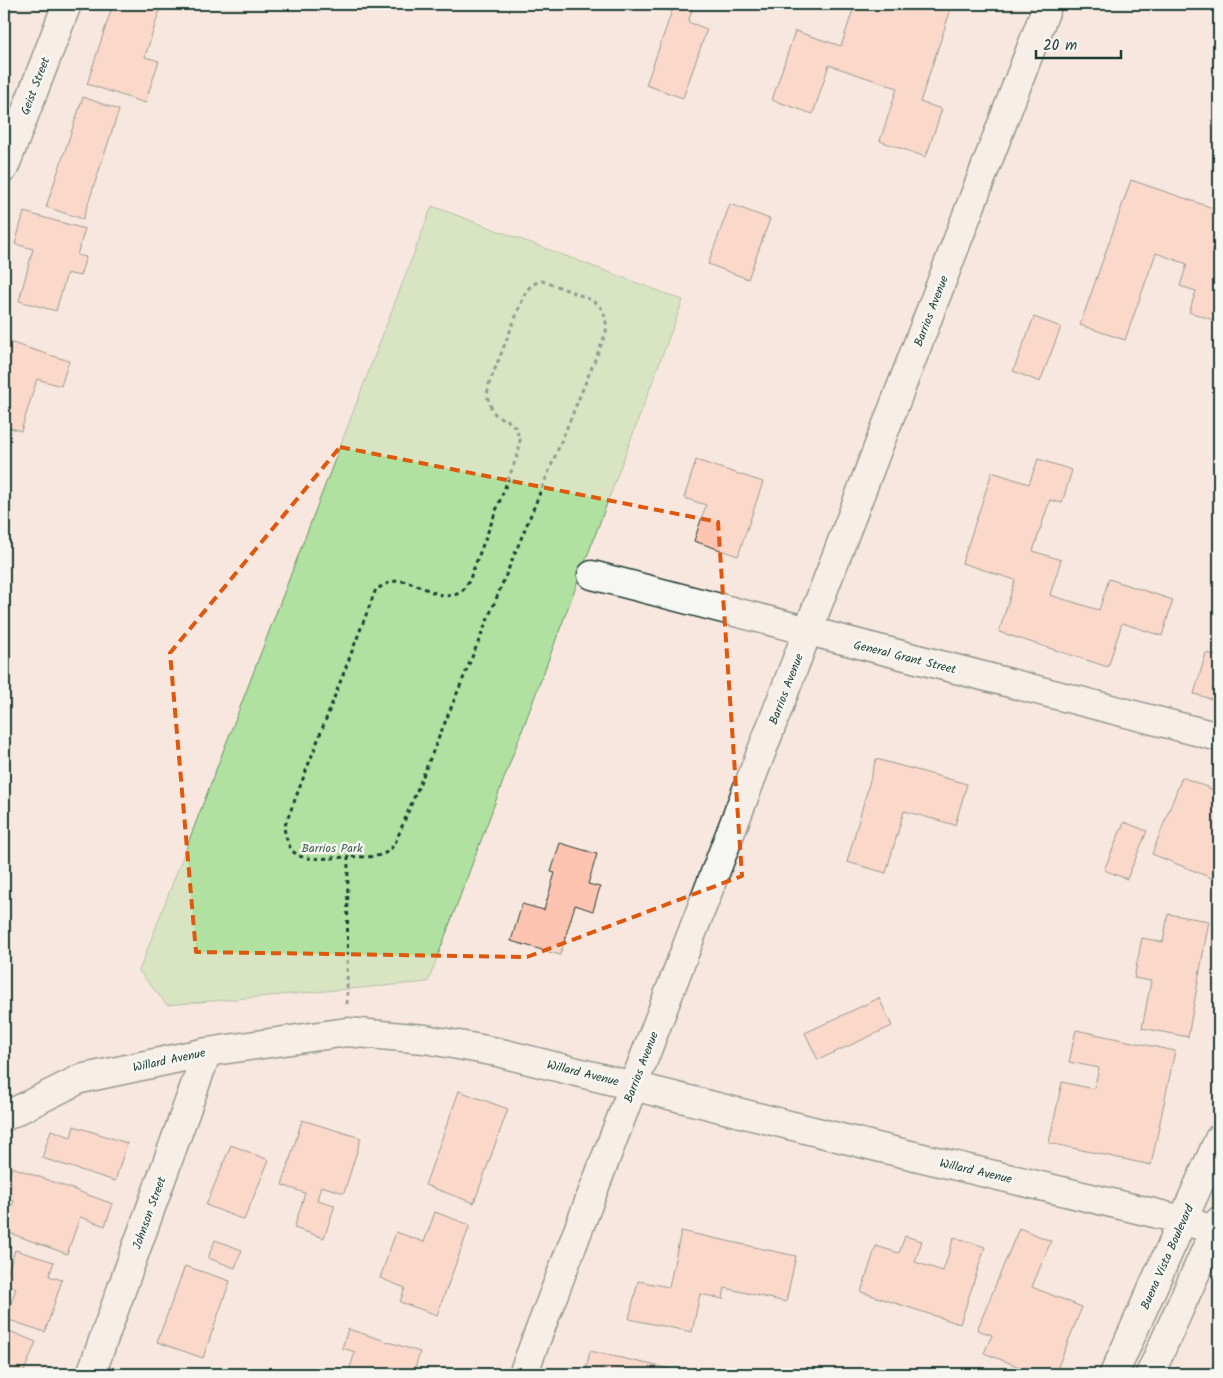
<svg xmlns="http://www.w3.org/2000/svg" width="1223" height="1378" font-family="Kalam,sans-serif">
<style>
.green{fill:#b1e1a1;stroke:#688f6a}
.building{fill:#fdc5b1;stroke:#1f3d34}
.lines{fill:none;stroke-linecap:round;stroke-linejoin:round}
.street-casing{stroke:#1f3d34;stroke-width:31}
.path{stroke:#1f3d34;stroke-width:3;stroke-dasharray:4 4;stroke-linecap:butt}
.street{stroke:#f6f6f2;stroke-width:28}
.marked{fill:none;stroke:#de580e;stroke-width:4;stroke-dasharray:10 6;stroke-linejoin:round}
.labels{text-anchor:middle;stroke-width:5;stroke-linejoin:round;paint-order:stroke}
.street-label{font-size:12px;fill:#1f3d34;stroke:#f6f6f2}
.park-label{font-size:12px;fill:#3c5e4a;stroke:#f6f6f2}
</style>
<rect width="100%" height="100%" fill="#f8e7de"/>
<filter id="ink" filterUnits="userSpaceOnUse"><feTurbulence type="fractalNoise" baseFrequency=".02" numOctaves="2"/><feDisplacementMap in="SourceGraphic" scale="10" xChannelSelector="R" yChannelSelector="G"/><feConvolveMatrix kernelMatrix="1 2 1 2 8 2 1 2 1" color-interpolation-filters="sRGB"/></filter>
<g filter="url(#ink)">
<path class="green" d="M432 206 683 300 428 982 167 1005 139 971Z"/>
<path class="building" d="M4 4H9L4 21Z
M113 4H155L161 6 145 57 159 61 145 103 87 84Z
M651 4H694L688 22 707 29 683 98 646 85 672 11Z
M855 4H936L951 9 920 102 942 109 926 157 880 141 897 88 829 65 813 114 772 100 795 31 841 46Z
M83 97 119 110 83 219 46 207Z
M1131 180 1219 210V322L1189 312 1196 291 1180 286 1187 264 1156 253 1125 340 1080 325Z
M730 204 770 219 748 279 708 264Z
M24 212 85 229 77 255 86 257 80 276 67 273 56 311 19 301 33 249 15 244Z
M1034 317 1061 327 1040 382 1013 371Z
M6 341 69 361 61 386 37 379 21 431 4 426V347Z
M1038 459 1072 470 1062 503 1050 500 1033 551 1061 560 1050 595 1099 610 1109 579 1173 600 1162 636 1122 623 1108 667 999 632 1015 580 962 563 992 472 1029 484Z
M696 460 763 482 738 556 694 541 706 505 684 498Z
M1206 653 1219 656V701L1194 694Z
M876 759 967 784 955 825 904 811 886 873 847 862Z
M1182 777 1219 792V881L1152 854Z
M1124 822 1147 831 1127 879 1104 870Z
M560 843 597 854 588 884 600 887 593 911 575 905 560 955 511 941 522 904 544 910 555 873 551 872Z
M1168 914 1209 921 1188 1037 1142 1028 1151 981 1134 978 1142 938 1163 942Z
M879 998 892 1026 818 1060 805 1033Z
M1076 1030 1175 1051 1151 1165 1049 1143 1062 1082 1094 1089 1099 1068 1069 1062Z
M459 1091 508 1109 474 1203 425 1185Z
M302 1120 361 1138 344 1193 321 1186 317 1200 335 1205 324 1238 294 1228 305 1193 282 1185Z
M74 1126 127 1143 115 1181 42 1158 51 1130 71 1137Z
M231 1145 269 1160 244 1220 206 1205Z
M12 1167 113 1204 105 1226 80 1217 67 1254 4 1231V1227L14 1201 4 1197V1190Z
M435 1212 470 1225 437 1315 400 1302 405 1288 380 1278 396 1232 424 1242Z
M1019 1228 1051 1241 1032 1287 1082 1307 1055 1374H1037L984 1353 992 1335 977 1330Z
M681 1231 796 1256 786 1302 725 1288 723 1299 700 1294 692 1332 629 1319 638 1281 669 1287Z
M905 1236 922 1241 915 1262 943 1271 954 1237 985 1247 960 1324 861 1292 876 1246 899 1253Z
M215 1240 242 1250 235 1268 208 1258Z
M15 1250 54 1262 49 1276 62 1280 45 1332 6 1319 16 1288 4 1284Z
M185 1266 230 1281 203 1358 157 1342Z
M348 1329 420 1352 413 1374H348L355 1352 342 1348Z
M7 1330 36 1342 23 1374H4V1338Z
M1219 1347V1374H1210Z
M590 1351 693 1374H585Z"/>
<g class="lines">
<defs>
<path id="street" d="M4 168 67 4
M592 575 1219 737
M4 1117 80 1079 207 1052 347 1032 425 1039 497 1052 877 1147 1183 1220 1219 1232
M91 1374 207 1052
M523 1374 1048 4
M1114 1374 1219 1139
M1150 1374 1219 1221"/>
</defs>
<use href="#street" class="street-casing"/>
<path class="path" d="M347 1004 348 857C335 857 306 862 296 854 288 848 286 837 284 828L376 589C383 586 390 581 398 581 420 580 442 606 462 591 465 588 467 584 469 581L519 451 520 439 515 427 507 420 496 416 491 407 487 396 489 384 526 291 533 284 542 281C552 284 562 288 572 292 595 301 608 304 606 333L396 841C393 846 390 851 385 853 375 859 359 856 348 857"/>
<use href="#street" class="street"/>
</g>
</g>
<path d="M0 0H1223V1378H0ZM340 447 718 522 742 876 527 957 196 952 170 653Z" fill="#f8e7de" fill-opacity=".55" fill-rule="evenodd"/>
<path class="marked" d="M340 447 718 522 742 876 527 957 196 952 170 653Z"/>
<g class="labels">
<g class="street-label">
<text transform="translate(35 86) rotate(-69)" y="4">Geist Street</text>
<text transform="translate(931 311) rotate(-69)" y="4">Barrios Avenue</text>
<text transform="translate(905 657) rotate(14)" y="4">General Grant Street</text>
<text transform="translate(786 689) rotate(-69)" y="4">Barrios Avenue</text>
<text transform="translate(169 1060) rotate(-12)" y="4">Willard Avenue</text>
<text transform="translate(641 1067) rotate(-69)" y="4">Barrios Avenue</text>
<text transform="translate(583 1073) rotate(14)" y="4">Willard Avenue</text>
<text transform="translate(976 1171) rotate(13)" y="4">Willard Avenue</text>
<text transform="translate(149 1213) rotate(-70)" y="4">Johnson Street</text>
<text transform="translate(1167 1257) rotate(-66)" y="4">Buena Vista Boulevard</text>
</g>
<g class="park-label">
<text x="332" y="852">Barrios Park</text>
</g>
</g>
<rect width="1223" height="1378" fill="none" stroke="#f6f6f2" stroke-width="20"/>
<rect x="10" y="10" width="1203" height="1358" fill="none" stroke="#1f3d34" stroke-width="2" filter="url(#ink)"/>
<path d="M1036 50v8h85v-8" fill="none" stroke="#1f3d34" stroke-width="2.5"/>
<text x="1043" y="50" font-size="15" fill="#1f3d34" stroke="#f6f6f2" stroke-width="4" paint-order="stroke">20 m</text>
</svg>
